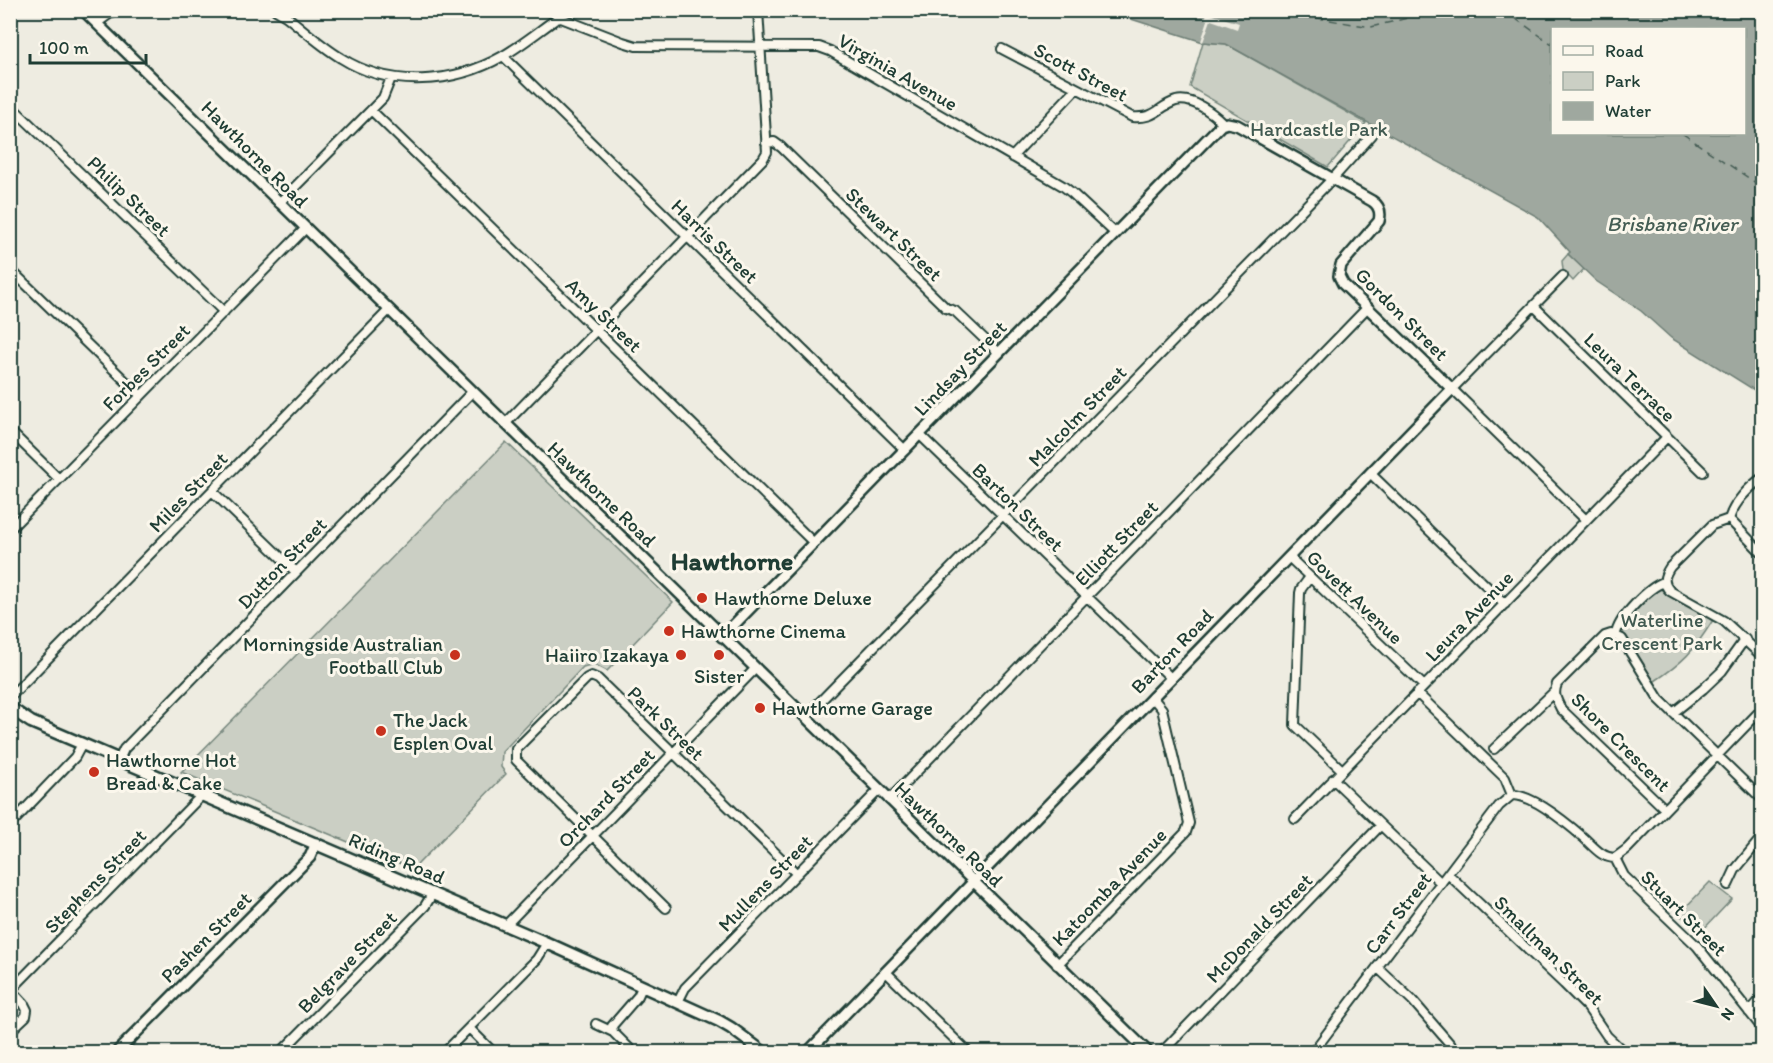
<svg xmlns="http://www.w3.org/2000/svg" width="1773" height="1063" font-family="Itim,sans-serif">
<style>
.green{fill:#cbcfc4;stroke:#75867c;stroke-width:1.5}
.water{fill:#9fa89f;stroke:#6c7d74;stroke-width:1.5;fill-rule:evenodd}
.pier{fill:#eeece1}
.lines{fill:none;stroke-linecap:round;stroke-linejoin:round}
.ferry{stroke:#455d54;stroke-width:1.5;stroke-dasharray:8 6;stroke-linecap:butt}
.minor-casing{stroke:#1f3d34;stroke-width:12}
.tertiary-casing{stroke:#1f3d34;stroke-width:14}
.secondary-casing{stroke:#1f3d34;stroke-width:15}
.minor{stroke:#fbf7ec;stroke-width:8}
.tertiary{stroke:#fbf7ec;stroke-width:9}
.secondary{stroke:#fbf7ec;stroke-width:10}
.poi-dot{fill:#c8321e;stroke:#fbf7ec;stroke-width:2}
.labels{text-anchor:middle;stroke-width:6;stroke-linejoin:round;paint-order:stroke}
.street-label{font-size:20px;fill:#1f3d34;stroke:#fbf7ec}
.park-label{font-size:20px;fill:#415a51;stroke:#fbf7ec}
.poi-label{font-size:20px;fill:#1f3d34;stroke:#fbf7ec;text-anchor:start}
.water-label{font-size:21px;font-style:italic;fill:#455d54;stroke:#fbf7ec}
.district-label{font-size:26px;font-weight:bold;fill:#1f3d34;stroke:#fbf7ec}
</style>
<rect width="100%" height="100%" fill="#eeece1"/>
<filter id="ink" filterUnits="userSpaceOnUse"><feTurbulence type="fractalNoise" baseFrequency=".0167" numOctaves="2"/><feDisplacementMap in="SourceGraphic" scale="12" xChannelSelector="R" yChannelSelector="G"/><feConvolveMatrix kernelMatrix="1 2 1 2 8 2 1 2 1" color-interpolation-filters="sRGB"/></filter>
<g filter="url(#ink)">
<path class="green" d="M1203 42 1226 44 1366 123 1328 167 1190 87Z
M1568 254 1584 269 1573 281 1563 270 1562 261Z
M506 442 673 602 607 671 594 664 583 667 502 752 501 767 506 774 413 869 181 772Z
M1655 588 1662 590 1713 620C1693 652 1684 662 1652 683L1624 636 1622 623Z
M1710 882 1732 899 1700 933 1679 914Z"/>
<path class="water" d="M1106 11H1762V395L1671 338 1641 311 1596 281 1568 254 1570 252 1538 217 1226 44 1203 42ZM1552 28H1744V134H1552Z"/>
<path class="pier" d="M1207 13 1239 23 1237 29 1211 20 1203 42 1201 41 1208 20 1205 19Z"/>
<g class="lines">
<path class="ferry" d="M1290 10 1294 14 1371 27 1440 10
M1503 10 1552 44
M1683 134 1762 187"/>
<defs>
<path id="minor" d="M276 10 286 16C304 30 321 46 341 58 390 89 454 84 503 56 522 45 539 31 556 19L561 18 623 42 636 46 819 47 830 51 1063 186 1072 193 1115 233
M97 23 115 10
M1002 49 1132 117C1157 119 1157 107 1176 101 1192 97 1213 113 1223 123
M503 56 905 450
M10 105 224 312
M371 110 814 543
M766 143 774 142 781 147 946 308 955 311 999 353
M1012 157 1076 89
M279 203 383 98 391 78
M10 269 141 396
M1563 276 1452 389 1586 520
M1534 306 1703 472
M505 424 763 159 767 152 758 10
M10 431 59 479
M920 435 1171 678
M1370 473 1505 604
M1762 478C1748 488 1734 503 1729 519L1712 525 1670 567C1664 576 1662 583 1670 591L1724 621 1762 656
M212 491 296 572
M1729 519 1762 553
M10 529 305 229
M1289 557 1424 686
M1310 577 1301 589 1300 593 1295 725 1342 770
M1616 635C1617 619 1649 587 1664 582
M1417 693 1505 778 1512 795
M10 697 389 310
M1673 713 1703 689 1722 671 1745 639
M805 717 1337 174 1372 135
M1494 749 1554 692
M119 760 124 749 472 392
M1333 779 1441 883
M1512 795C1532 794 1569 825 1584 838 1594 847 1602 858 1615 858L1624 876 1697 946 1762 1028
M889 800 1367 308
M1665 809 1561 709C1556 699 1553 694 1557 684L1605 636 1611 634 1622 639 1659 699 1762 799
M1295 819 1667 437
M10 825 75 757 82 744
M1615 858 1627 849 1762 709
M1448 874 1564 984 1588 1008 1607 1036 1624 1052
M1728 885 1735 870 1762 837
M666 908 516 760V749L587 678 591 676 598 679 797 874
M506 925 755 669
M1057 965 1186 832 1189 823 1162 709 1152 697
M1377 967 1412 1000 1457 1052
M886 972 968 1052
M10 989 24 1004 27 1010 26 1016 10 1031
M11 990 202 795
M678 1002 685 988 879 790
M1749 1012 1762 998
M596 1024 613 1032
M469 1028 493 1052
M281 1052 425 906 433 893
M445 1052 537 959 547 943
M633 1052 613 1032 612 1026 638 996 642 987
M1162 1052 1380 826
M1313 1052 1499 806 1512 795"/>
<path id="tertiary" d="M83 10 1148 1052
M722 637 1221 125 1227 123 1237 125 1372 201C1380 206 1381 213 1379 221L1341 265 1339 276 1343 284 1452 389 808 1052
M117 1052 310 857 316 843"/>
<path id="secondary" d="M10 708 31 722 547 943 719 1021 731 1028 763 1052"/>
</defs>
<use href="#minor" class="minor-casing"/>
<use href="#tertiary" class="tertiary-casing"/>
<use href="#secondary" class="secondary-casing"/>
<use href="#minor" class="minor"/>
<use href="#tertiary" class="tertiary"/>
<use href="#secondary" class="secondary"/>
</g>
</g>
<g class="poi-dot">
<circle cx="702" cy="598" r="6"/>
<circle cx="669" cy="631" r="6"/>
<circle cx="455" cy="655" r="6"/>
<circle cx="681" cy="655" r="6"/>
<circle cx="719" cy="655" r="6"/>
<circle cx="760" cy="708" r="6"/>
<circle cx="381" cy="731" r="6"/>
<circle cx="94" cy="772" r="6"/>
</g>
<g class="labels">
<g class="street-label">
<text transform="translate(898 72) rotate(30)" y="7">Virginia Avenue</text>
<text transform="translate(1081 72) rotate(28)" y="7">Scott Street</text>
<text transform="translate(255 154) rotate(45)" y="7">Hawthorne Road</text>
<text transform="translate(129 196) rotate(44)" y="7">Philip Street</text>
<text transform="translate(894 234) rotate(44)" y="7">Stewart Street</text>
<text transform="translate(715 241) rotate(44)" y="7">Harris Street</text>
<text transform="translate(1402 314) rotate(45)" y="7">Gordon Street</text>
<text transform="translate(604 315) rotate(44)" y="7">Amy Street</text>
<text transform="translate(146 367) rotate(-45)" y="7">Forbes Street</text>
<text transform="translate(960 368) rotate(-46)" y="7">Lindsay Street</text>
<text transform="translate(1630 377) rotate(44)" y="7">Leura Terrace</text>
<text transform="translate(1077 416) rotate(-46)" y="7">Malcolm Street</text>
<text transform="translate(188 492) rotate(-46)" y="7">Miles Street</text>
<text transform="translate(602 494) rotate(44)" y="7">Hawthorne Road</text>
<text transform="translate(1018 507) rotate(44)" y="7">Barton Street</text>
<text transform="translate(1116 543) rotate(-46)" y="7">Elliott Street</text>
<text transform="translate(282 563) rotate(-46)" y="7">Dutton Street</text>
<text transform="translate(1355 597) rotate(44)" y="7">Govett Avenue</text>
<text transform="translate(1469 616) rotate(-46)" y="7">Leura Avenue</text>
<text transform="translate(1172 651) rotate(-46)" y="7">Barton Road</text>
<text transform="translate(666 723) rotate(44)" y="7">Park Street</text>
<text transform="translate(1621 742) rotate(45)" y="7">Shore Crescent</text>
<text transform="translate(606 798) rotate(-46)" y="7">Orchard Street</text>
<text transform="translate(949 834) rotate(44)" y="7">Hawthorne Road</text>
<text transform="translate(397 858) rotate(23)" y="7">Riding Road</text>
<text transform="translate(95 881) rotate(-46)" y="7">Stephens Street</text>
<text transform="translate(765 883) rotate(-46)" y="7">Mullens Street</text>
<text transform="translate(1109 887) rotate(-46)" y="7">Katoomba Avenue</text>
<text transform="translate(1398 913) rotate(-53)" y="7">Carr Street</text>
<text transform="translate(1684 913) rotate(45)" y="7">Stuart Street</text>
<text transform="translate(1259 928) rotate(-46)" y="7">McDonald Street</text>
<text transform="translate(206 937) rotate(-45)" y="7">Pashen Street</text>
<text transform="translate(1549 950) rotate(45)" y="7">Smallman Street</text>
<text transform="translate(347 962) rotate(-46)" y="7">Belgrave Street</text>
</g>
<g class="park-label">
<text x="1319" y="136">Hardcastle Park</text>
<text x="1662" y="627">Waterline<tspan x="1662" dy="23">Crescent Park</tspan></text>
</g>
<g class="poi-label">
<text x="714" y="605">Hawthorne Deluxe</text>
<text x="681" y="638">Hawthorne Cinema</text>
<text x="443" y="651" text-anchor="end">Morningside Australian<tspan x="443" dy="23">Football Club</tspan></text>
<text x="669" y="662" text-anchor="end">Haiiro Izakaya</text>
<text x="719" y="683" text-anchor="middle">Sister</text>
<text x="772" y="715">Hawthorne Garage</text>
<text x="393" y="727">The Jack<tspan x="393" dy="23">Esplen Oval</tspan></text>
<text x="106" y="767">Hawthorne Hot<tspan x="106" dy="23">Bread &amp; Cake</tspan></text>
</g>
<g class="water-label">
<text x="1672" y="231">Brisbane River</text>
</g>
<g class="district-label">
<text x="732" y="570">Hawthorne</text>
</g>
</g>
<rect width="1773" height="1063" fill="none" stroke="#fbf7ec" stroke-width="36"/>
<rect x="18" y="18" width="1737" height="1027" fill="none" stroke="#1f3d34" stroke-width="2" filter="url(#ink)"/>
<rect x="1551" y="27" width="195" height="108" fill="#fbf7ec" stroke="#a3ada2" stroke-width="1.5"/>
<rect x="1563" y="46" width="30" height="9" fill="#fbf7ec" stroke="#a3ada2" stroke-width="1.5"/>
<text x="1605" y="57" font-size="18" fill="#1f3d34">Road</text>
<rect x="1563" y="72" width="30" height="18" fill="#cbcfc4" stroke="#a3ada2" stroke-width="1.5"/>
<text x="1605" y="87" font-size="18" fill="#1f3d34">Park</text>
<rect x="1563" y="102" width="30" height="18" fill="#9fa89f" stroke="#a3ada2" stroke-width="1.5"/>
<text x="1605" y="117" font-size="18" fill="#1f3d34">Water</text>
<g transform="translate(1716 1006) rotate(125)" stroke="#fbf7ec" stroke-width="4.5" paint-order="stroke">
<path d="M0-4.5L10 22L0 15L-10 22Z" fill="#1f3d34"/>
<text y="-9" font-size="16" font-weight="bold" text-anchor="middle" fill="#1f3d34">N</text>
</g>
<path d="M30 54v9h116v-9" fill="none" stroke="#1f3d34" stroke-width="3"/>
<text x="39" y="54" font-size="18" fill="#1f3d34" stroke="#fbf7ec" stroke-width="4.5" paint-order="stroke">100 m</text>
</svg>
